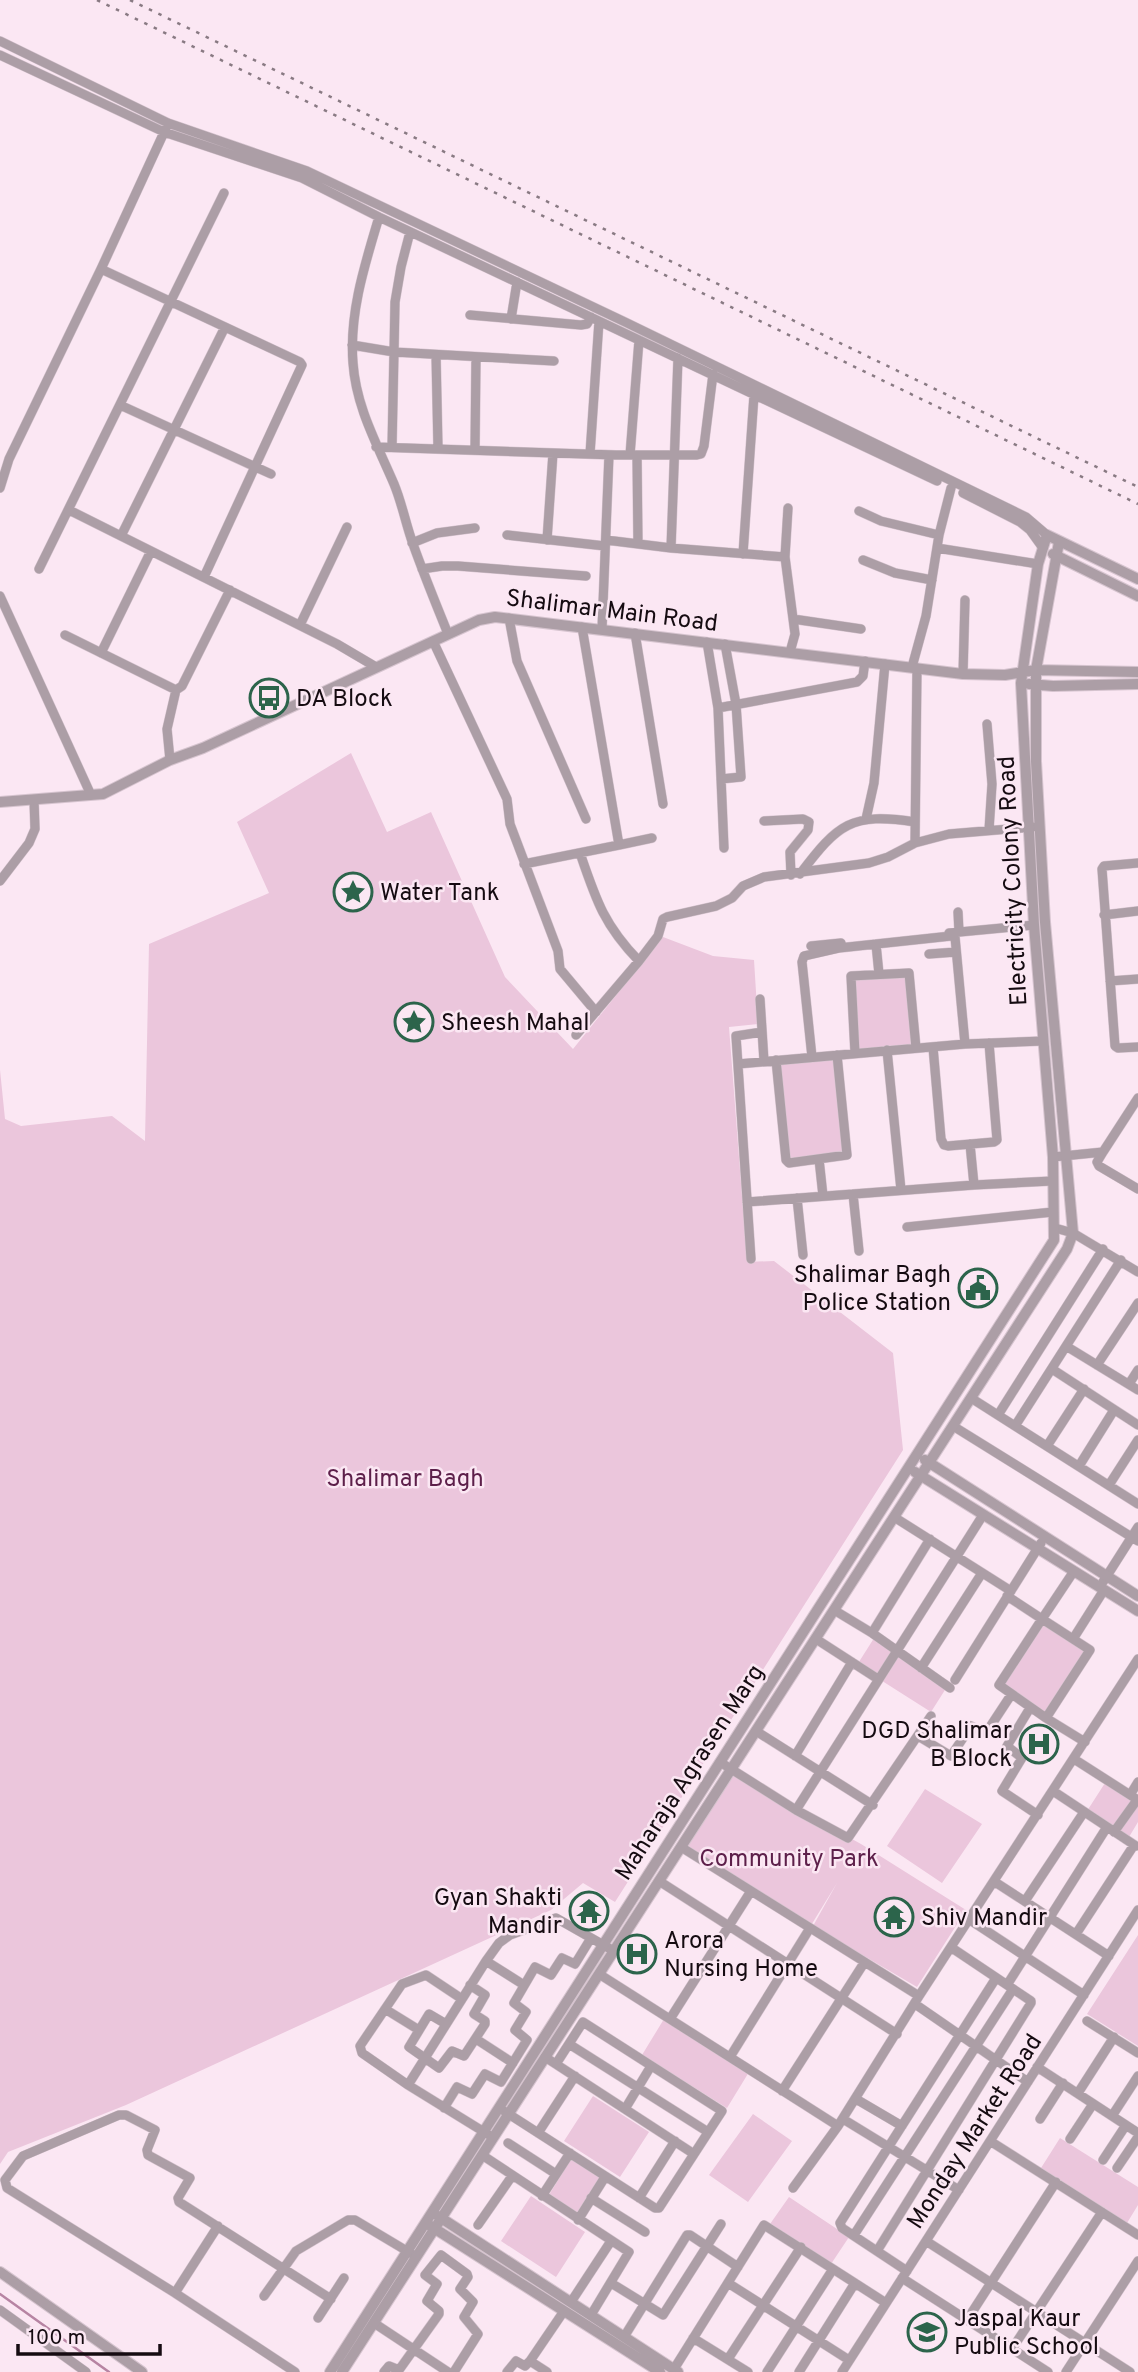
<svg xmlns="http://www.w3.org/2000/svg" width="1138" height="2372" font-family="Overpass,sans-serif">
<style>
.green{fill:#ebc6dc}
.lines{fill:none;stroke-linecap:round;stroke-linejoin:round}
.stream{stroke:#b784a3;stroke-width:2.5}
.minor-casing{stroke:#d6c4cf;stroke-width:10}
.tertiary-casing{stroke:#d6c4cf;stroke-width:12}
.minor{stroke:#ac9ea6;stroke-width:9}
.tertiary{stroke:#ac9ea6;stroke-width:10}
.rail{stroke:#897a83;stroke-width:2.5;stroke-dasharray:3.5 7;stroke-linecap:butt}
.labels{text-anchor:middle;stroke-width:5;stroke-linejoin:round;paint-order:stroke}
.street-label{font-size:24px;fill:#150b11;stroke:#fbe7f3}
.poi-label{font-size:24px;fill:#150b11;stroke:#fbe7f3;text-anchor:start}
.park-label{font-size:24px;fill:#5d1f4a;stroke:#fbe7f3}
</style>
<rect width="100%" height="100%" fill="#fbe7f3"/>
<path class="green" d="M351 753 387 832 431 812 505 977 573 1049 663 937 713 956 754 960 758 1024 729 1027 747 1262 774 1261 893 1353 903 1450 615 1902 583 1883 551 1910 126 2105 8 2152 0 2164V1070L5 1119 21 1126 112 1116 145 1141 149 944 269 893 237 822Z
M906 975 911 1045 858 1049 852 979Z
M835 1058 844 1154 789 1159 780 1063Z
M1044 1623 1086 1650 1045 1713 1003 1686Z
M876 1635 950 1682 931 1712 857 1665Z
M734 1774 861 1844 966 1910 917 1987 813 1926 837 1883 810 1927 686 1848Z
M1105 1783 1138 1804V1822L1129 1837 1087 1811Z
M925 1789 982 1824 942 1883 887 1846Z
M1138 1935V2046L1087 2014Z
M664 2019 749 2072 727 2108 642 2055Z
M593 2096 649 2132 620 2177 564 2141Z
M753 2114 792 2141 748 2202 709 2175Z
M1060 2138 1138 2187V2205L1127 2223 1041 2168Z
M571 2159 600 2177 577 2213 549 2195Z
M531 2196 585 2232 556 2277 501 2241Z
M789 2197 849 2237 831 2264 770 2224Z"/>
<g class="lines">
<path class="stream" d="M0 2294 109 2372"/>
<defs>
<path id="minor" d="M0 41 168 123 307 171 625 322 1026 517 1047 535
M0 55 164 132 302 178 379 217 937 481
M379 217C365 264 349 313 353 363 356 407 377 444 394 484 402 503 406 525 413 544 424 575 436 604 448 634
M101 269 300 362 302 365 204 577
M470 315 581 325 587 324 591 317
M511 319 517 282
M352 345 394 352 395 302 401 267 410 232
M436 355 438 448
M120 405 271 474
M376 447 616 455H697L701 454 704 446 713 374
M392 447 394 352 554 361
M475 449 476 357
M590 454 599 321
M630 455 639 340
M637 455 638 544
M0 488 9 459 101 269 166 128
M963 493 1020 522 1030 530 1043 548
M788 508 785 557 795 634 790 652
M69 510 337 644 376 667
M859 511 881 521 939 535 926 616 912 667
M507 535 605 546
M939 535 951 488
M121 536 225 327
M547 540 553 453
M606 540 671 548 785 557
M412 543 437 533 475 528
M671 548 678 358
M937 548 1038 564
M743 554 754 395
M863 560 895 573 932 580
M39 569 224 193
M422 569 442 566H458L586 576
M0 596 91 795
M509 618 517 661 586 819
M793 619 861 629
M300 625 347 527
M602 629 609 455
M635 633 663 804
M65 635 176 690 182 686 230 590
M433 641 507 799 510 824 558 951 560 969 596 1012
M707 642 718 708 724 848
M101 653 151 551
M963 674 965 600
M718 708 857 682 863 676 865 661
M987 724 992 784 989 830
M170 760 167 729 176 690
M721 779 741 777 736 704 725 644
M866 819 874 783 885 664
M764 821 803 819 809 822 808 830 790 852 791 875
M915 843 917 668
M619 845 652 838
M580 853C596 900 604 925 639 961
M1138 863 1104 866 1102 869 1115 1046 1118 1048 1138 1047
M524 864 619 845 582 627
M800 874C838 824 851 812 915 822
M0 881 29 843 35 829 34 800
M958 912 959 932
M1104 915 1138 911
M949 933 1034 925
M876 944 879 974
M811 946 841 943
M929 954 956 952
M1110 981 1138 979
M760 999 764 1061
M576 1035 639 961 658 936 663 919 667 917 716 906 732 898 743 886 764 877 869 863 888 857 915 843 949 834 1033 827
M933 1047 941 1139 944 1145 948 1146 994 1142 997 1140 989 1043
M887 1050 901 1190
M855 1053 851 976 909 973 916 1048
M812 1057 802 962 804 956 839 948 951 936 955 937 965 1044
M776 1060 786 1160 789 1163 847 1155 837 1055
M738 1064 965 1044 1043 1041
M970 1144 974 1185
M1103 1152 1097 1162 1099 1166 1138 1189
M1053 1157 1103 1152 1138 1098
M819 1159 823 1196
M853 1194 859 1251
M797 1198 803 1255
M747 1202 974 1185 1052 1181
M907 1227 1053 1212
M1055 1228 1073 1233 1138 1272
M751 1259 736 1036 762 1032
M1066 1346 1138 1390
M1097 1365 1138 1303
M1052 1369 1138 1425
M1129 1384 1138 1370
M971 1398 1138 1504
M998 1415 1103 1249
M953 1426 1138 1541
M1015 1426 1121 1260
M1047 1446 1084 1389
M1079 1466 1114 1410
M1109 1485 1138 1440
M894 1517 1011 1591
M1103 1582 1138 1527
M1007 1596 1042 1619 1074 1571
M834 1610 872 1633 950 1688
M1042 1619 1090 1650 1046 1718 999 1685Z
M872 1633 930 1539
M816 1639 878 1679
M1073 1639 1104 1590
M921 1668 982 1573
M955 1680 1041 1543
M1030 1708 1007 1746 1022 1758 1002 1791 1038 1815
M1046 1718 1085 1742
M756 1731 873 1805
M918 1736 951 1756 971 1726 986 1733 1011 1695
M795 1756 852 1662
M1074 1759 1138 1800
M720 1762 796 1810 848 1838 931 1716
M1053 1791 1136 1846
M1130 1795 1138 1782
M796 1810 983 1515
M1114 1832 1137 1800
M681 1847 919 1996
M659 1881 897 2034
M995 1882 1109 1956
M1025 1901 1084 1812
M970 1920 1084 1995
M1076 1934 1134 1845
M486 1961 524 1985
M599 1974 838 2126
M1007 1985 1107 1827
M915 2004 1028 2082
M385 2009 419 2030
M670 2019 751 1891
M1087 2021 1138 2053
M446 2024 429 2014 409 2047 439 2068 452 2051 464 2056 485 2024V2021L474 2014 485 1995 470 1985
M476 2039 513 2063
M569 2044 708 2132
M545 2057 694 2154
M730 2057 810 1928
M1037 2067 1138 2133
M408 2085 362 2053 360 2046 402 1984 426 1975 462 1999
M782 2091 864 1963
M1078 2093 1114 2037
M856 2099 902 2126
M444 2108 457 2087 472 2094 485 2074 501 2082 527 2040 515 2030 526 2012 514 2003 535 1967 551 1975 562 1958 575 1964 591 1938
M625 2109 651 2066
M504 2111 655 2208H659L722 2111 583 2022 556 2064
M1112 2116 1138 2076
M843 2119 959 2190
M1040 2119 1063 2083
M538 2133 575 2076
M489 2135 408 2085 486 1961 499 1943 510 1935 556 1918 614 1951
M1070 2139 1093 2104
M990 2141 1138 2235
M508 2143 556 2174
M482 2155 629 2252 591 2315
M1103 2160 1126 2125
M1117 2168 1138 2137
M793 2188 838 2126 919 1996 1138 1659
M542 2196 570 2153
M591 2198 645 2232
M639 2198 675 2141
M578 2220 605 2177
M478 2225 512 2176
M854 2235 1013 1989
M926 2241 1130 2372
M877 2251 1031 2003V2001L952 1948
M907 2271 842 2228 840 2223 996 1978
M902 2278 1048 2372
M611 2283 663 2315 721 2224
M728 2283 849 2360
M175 2293 218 2226
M264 2296 296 2251 348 2220H355L412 2254
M571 2302 611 2241
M0 2310 86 2372
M318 2318 344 2278
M967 2320 1056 2182
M374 2323 448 2372
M624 2337 687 2235H690L738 2267
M693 2338 748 2372
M1012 2349 1102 2212
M728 2359 801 2247
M530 2361 564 2311
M674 2369 764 2225 833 2269
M295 2372 175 2293 7 2188 5 2180 23 2156 119 2115H126L155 2130 147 2150 148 2155 190 2178 178 2198 179 2202 331 2299
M384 2372 389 2366 399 2370 439 2314V2311L427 2301 437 2284 425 2275 441 2255 467 2274 468 2277 460 2289 473 2302 464 2317 478 2334 454 2372
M507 2372 516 2361 525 2366 530 2361 547 2372
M767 2372 833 2269 886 2303
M799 2372 855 2283
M842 2372 1138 1910
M1066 2372 1138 2261"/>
<path id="tertiary" d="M1053 554 1138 596
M1029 684 1053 686 1138 684
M0 802 103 794 170 760 203 748 479 620 495 617 963 674 1005 675 1036 670 1138 672
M925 1460 1138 1596
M915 1472 1138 1611
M438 2216 678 2372
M429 2225 660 2372
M0 2272 142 2372
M330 2372 1054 1240 1053 1157 1034 925 1021 683 1038 564 1047 535 1138 579
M342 2372 1067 1249 1073 1233 1045 922 1036 761V670L1059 542"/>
</defs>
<use href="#minor" class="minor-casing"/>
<use href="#tertiary" class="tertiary-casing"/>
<use href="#minor" class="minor"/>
<use href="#tertiary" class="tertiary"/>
<path class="rail" d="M97 0 1138 504
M130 0 1138 487"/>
</g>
<defs>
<symbol id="bus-ring" viewBox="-11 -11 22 22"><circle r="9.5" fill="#fbe7f3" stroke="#2c644b" stroke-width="1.5"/><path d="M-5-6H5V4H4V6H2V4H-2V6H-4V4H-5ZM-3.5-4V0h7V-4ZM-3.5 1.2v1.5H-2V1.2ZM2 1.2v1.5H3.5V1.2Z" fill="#2c644b"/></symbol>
<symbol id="sight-ring" viewBox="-11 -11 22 22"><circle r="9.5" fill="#fbe7f3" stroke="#2c644b" stroke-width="1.5"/><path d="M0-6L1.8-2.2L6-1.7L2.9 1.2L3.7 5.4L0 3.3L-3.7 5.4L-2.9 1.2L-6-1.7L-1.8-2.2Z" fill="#2c644b"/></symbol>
<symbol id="civic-ring" viewBox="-11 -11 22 22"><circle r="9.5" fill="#fbe7f3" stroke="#2c644b" stroke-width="1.5"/><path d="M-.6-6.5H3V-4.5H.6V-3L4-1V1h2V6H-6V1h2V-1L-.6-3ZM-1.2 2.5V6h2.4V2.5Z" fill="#2c644b"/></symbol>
<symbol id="hospital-ring" viewBox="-11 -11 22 22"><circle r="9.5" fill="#fbe7f3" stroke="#2c644b" stroke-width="1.5"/><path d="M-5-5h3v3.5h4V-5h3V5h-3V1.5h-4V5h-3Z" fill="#2c644b"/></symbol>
<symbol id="temple-ring" viewBox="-11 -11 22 22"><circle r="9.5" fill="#fbe7f3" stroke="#2c644b" stroke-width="1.5"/><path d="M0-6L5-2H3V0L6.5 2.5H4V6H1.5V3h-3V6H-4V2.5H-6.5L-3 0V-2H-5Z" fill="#2c644b"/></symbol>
<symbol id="school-ring" viewBox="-11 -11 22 22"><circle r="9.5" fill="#fbe7f3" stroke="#2c644b" stroke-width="1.5"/><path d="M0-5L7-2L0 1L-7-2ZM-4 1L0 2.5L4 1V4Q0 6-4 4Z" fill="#2c644b"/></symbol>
</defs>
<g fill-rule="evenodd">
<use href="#bus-ring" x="247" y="676" width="44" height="44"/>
<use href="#sight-ring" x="331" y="870" width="44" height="44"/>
<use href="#sight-ring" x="392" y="1000" width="44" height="44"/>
<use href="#civic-ring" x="956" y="1266" width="44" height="44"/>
<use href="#hospital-ring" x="1017" y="1722" width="44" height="44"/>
<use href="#temple-ring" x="567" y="1889" width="44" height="44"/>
<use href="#temple-ring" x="872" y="1895" width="44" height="44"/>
<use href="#hospital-ring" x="615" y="1932" width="44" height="44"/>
<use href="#school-ring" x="905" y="2310" width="44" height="44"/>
</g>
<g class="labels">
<g class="street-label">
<text transform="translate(612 610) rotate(7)" y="8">Shalimar Main Road</text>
<text transform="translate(1012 881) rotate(-93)" y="8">Electricity Colony Road</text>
<text transform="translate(689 1772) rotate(-57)" y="8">Maharaja Agrasen Marg</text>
<text transform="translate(974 2131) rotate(-57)" y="8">Monday Market Road</text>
</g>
<g class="poi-label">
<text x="296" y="706">DA Block</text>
<text x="380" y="900">Water Tank</text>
<text x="441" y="1030">Sheesh Mahal</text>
<text x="951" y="1282" text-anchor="end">Shalimar Bagh<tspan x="951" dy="28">Police Station</tspan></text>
<text x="1012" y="1738" text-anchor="end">DGD Shalimar<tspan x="1012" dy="28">B Block</tspan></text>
<text x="562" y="1905" text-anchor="end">Gyan Shakti<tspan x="562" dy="28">Mandir</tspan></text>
<text x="921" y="1925">Shiv Mandir</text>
<text x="664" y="1948">Arora<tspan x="664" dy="28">Nursing Home</tspan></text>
<text x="954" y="2326">Jaspal Kaur<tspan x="954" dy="28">Public School</tspan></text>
</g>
<g class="park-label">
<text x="405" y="1486">Shalimar Bagh</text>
<text x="789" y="1866">Community Park</text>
</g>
</g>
<path d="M18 2344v10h142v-10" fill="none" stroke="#150b11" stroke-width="3.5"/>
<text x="28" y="2344" font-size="21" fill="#150b11" stroke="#fbe7f3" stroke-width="5" paint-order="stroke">100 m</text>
</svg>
